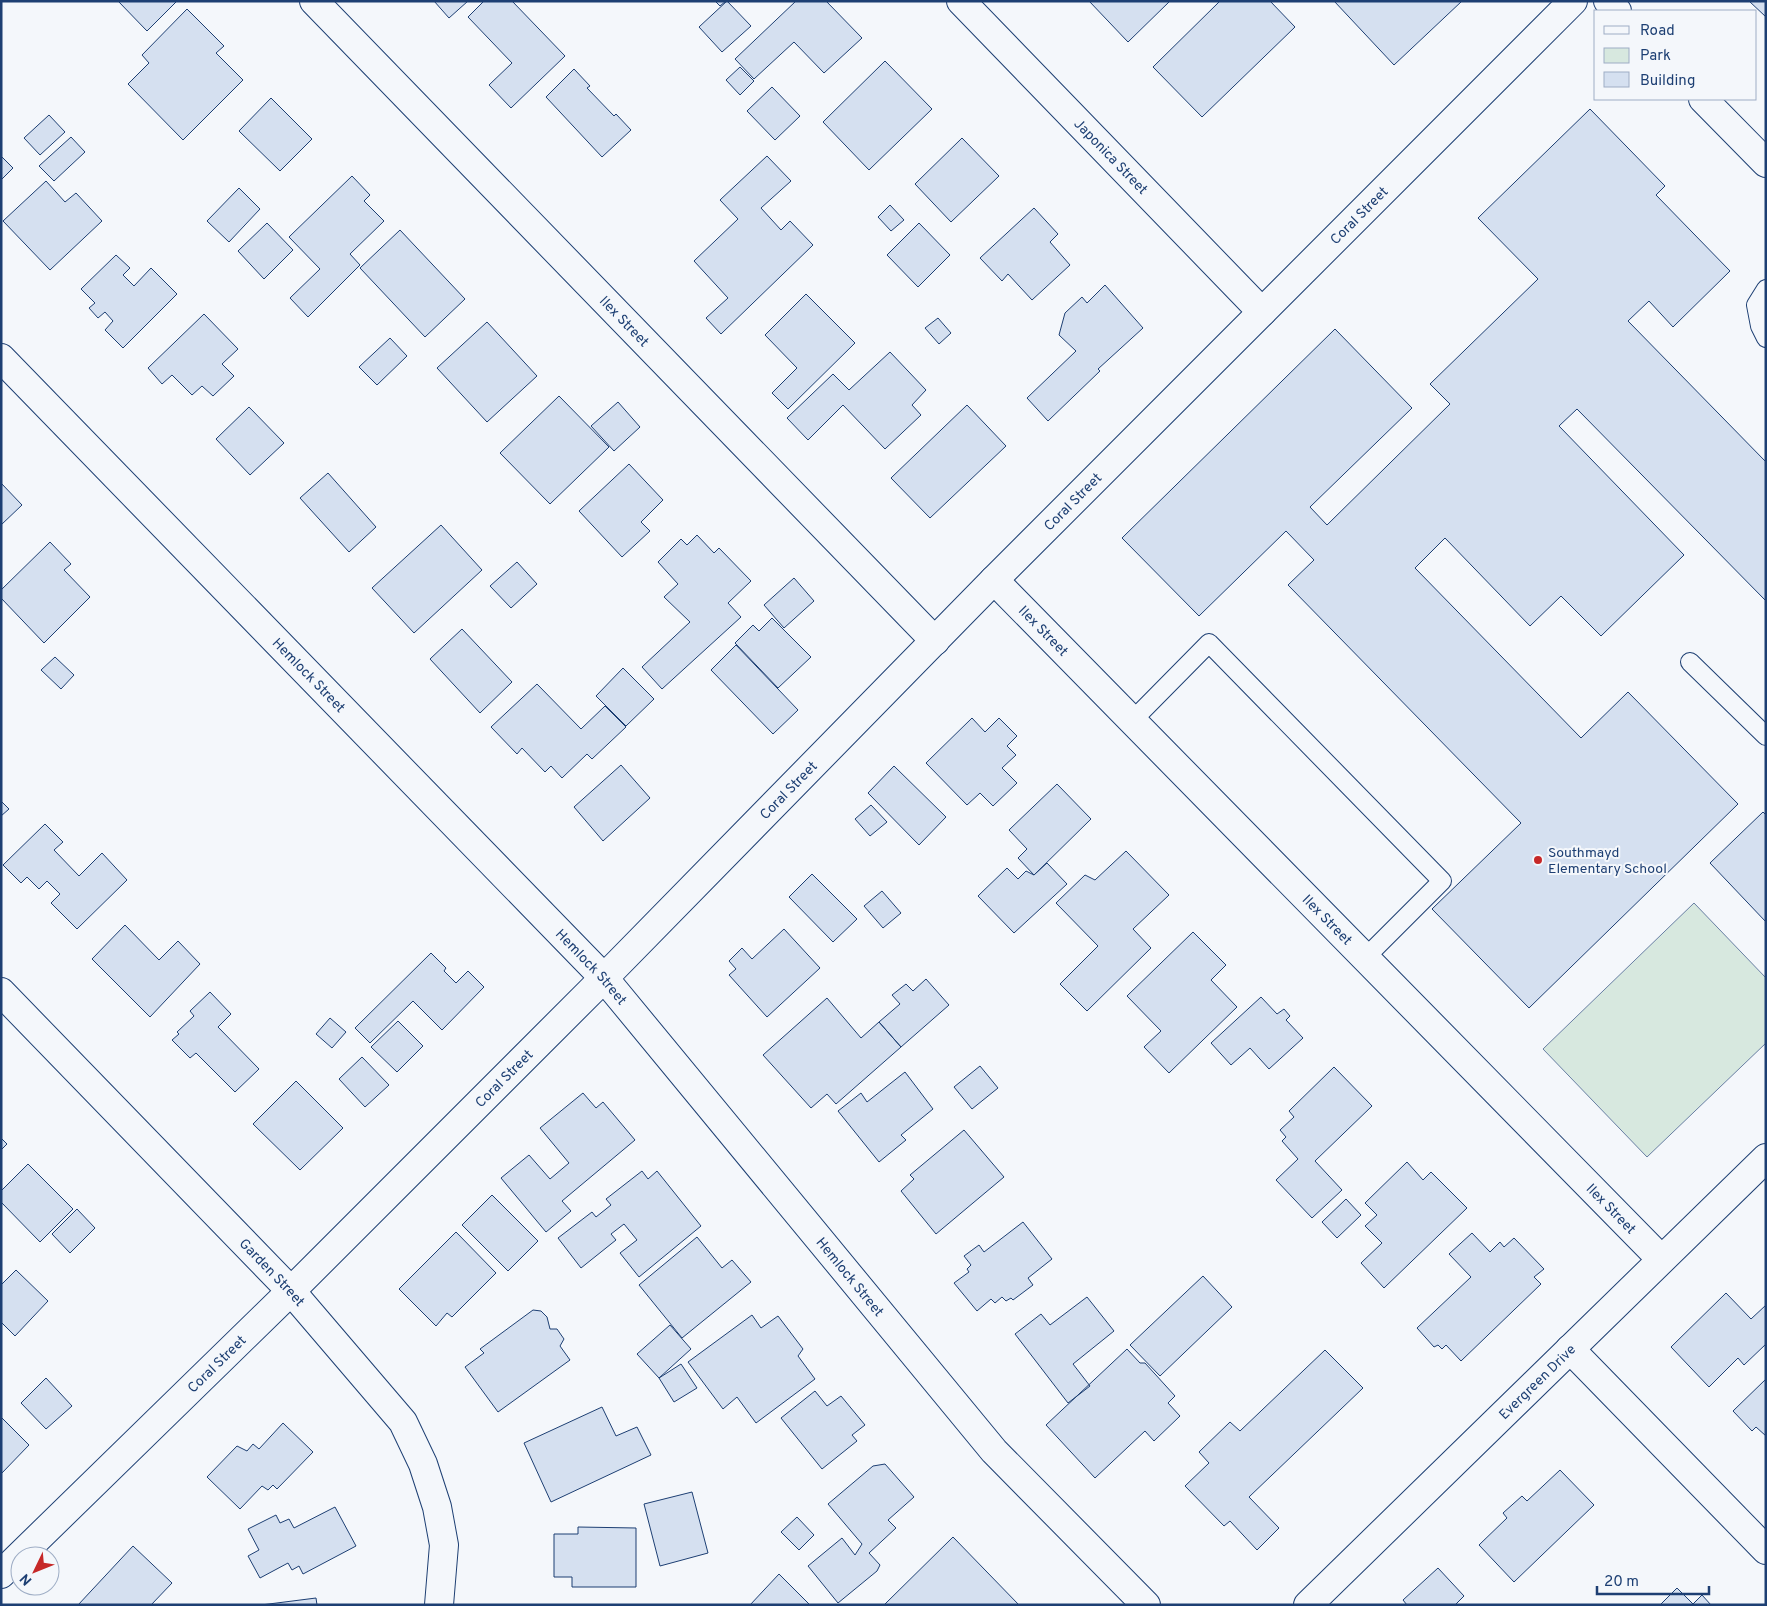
<svg xmlns="http://www.w3.org/2000/svg" width="1767" height="1606" font-family="Overpass,sans-serif">
<style>
.green{fill:#d7e8df;stroke:#687fa3}
.building{fill:#d5e0f0;stroke:#1d3f73}
.lines{fill:none;stroke-linecap:round;stroke-linejoin:round}
.service-casing{stroke:#1d3f73;stroke-width:20}
.minor-casing{stroke:#1d3f73;stroke-width:30}
.tertiary-casing{stroke:#1d3f73;stroke-width:30}
.service{stroke:#f4f7fb;stroke-width:18}
.minor{stroke:#f4f7fb;stroke-width:28}
.tertiary{stroke:#f4f7fb;stroke-width:28}
.poi-dot{fill:#c62828;stroke:#f4f7fb;stroke-width:2}
.labels{text-anchor:middle;stroke-width:4;stroke-linejoin:round;paint-order:stroke}
.street-label{font-size:14px;fill:#1d3f73;stroke:#f4f7fb}
.poi-label{font-size:14px;fill:#1d3f73;stroke:#f4f7fb;text-anchor:start}
</style>
<rect width="100%" height="100%" fill="#f4f7fb"/>
<path class="green" d="M1694 903 1766 978V1043L1647 1157 1543 1049Z"/>
<path class="building" d="M118 1H175L176 2 147 31Z
M434 1H468L449 18Z
M484 1H512L565 56 511 108 489 85 512 63 468 17Z
M715 1H726L720 6Z
M727 1 751 26 722 52 699 27Z
M796 1H826L862 38 824 73 794 42 754 79 735 59Z
M1089 1H1170L1128 42Z
M1220 1H1270L1295 27 1202 117 1153 67Z
M1334 1H1462L1394 65Z
M1749 1H1766V17Z
M187 9 224 46 216 53 243 80 183 140 128 84 149 63 142 55Z
M885 61 932 109 869 170 823 122Z
M740 67 754 81 740 95 726 80Z
M574 69 590 86 587 88 614 116 616 114 631 130 602 157 546 97Z
M772 87 800 116 775 140 747 111Z
M271 98 312 139 280 171 239 131Z
M1590 109 1665 186 1656 195 1730 271 1673 327 1649 301 1628 321 1766 462V601L1577 409 1559 426 1684 555 1601 636 1561 596 1530 626 1445 538 1415 568 1581 738 1628 692 1738 804 1529 1008 1432 909 1521 823 1288 585 1314 560 1286 531 1199 616 1122 538 1335 329 1412 408 1310 507 1327 525 1450 404 1430 384 1538 279 1478 218Z
M49 115 65 132 40 155 24 138Z
M71 137 85 152 54 181 39 166Z
M962 138 999 176 951 222 915 184Z
M1 156 13 168 1 180Z
M767 156 791 181 761 208 781 230 790 221 813 245 721 334 706 318 728 298 694 261 738 219 720 200Z
M352 176 370 195 364 201 384 221 350 254 360 265 308 317 290 298 320 269 289 237Z
M46 181 65 202 76 193 102 221 50 270 3 221Z
M239 188 260 209 229 242 207 221Z
M890 205 904 220 891 231 878 217Z
M1034 208 1058 234 1050 242 1070 265 1032 300 1008 274 1002 281 980 258Z
M267 223 293 250 264 279 238 251Z
M919 223 950 255 918 287 887 255Z
M400 230 465 299 425 337 360 268Z
M116 255 130 268 123 275 134 286 151 268 177 294 123 348 105 330 113 321 105 312 98 318 89 308 95 303 81 289Z
M1105 285 1143 328 1098 369 1100 371 1048 421 1027 398 1076 351 1059 335 1065 313 1082 297 1087 303Z
M806 294 855 343 788 409 772 393 797 368 765 335Z
M204 314 238 349 222 364 234 376 213 396 202 386 192 395 172 375 162 384 148 368Z
M938 318 951 333 939 344 925 328Z
M487 322 537 376 487 422 437 368Z
M390 338 407 356 377 385 359 367Z
M890 352 926 390 912 405 921 415 885 449 843 405 808 440 787 418 833 374 849 390Z
M559 396 609 447 550 504 500 453Z
M618 402 640 427 614 451 591 426Z
M967 405 1006 446 930 518 891 478Z
M249 407 284 443 250 475 216 439Z
M629 464 663 500 641 522 650 531 622 557 579 511Z
M328 473 376 527 349 552 300 498Z
M1 483 22 505 1 525Z
M441 525 482 570 414 633 372 588Z
M697 535 714 553 719 548 751 581 728 603 741 617 662 689 642 667 690 622 664 597 678 584 658 562 681 539 687 545Z
M50 542 71 564 64 570 90 597 44 643 1 598V590Z
M517 562 537 584 511 608 490 586Z
M794 578 814 601 784 628 764 605Z
M772 618 811 657 778 688 735 643 753 625 759 631Z
M462 629 512 682 480 713 430 659Z
M736 645 798 710 773 734 711 670Z
M55 657 74 675 61 689 41 670Z
M623 668 654 699 626 726 596 696Z
M537 684 581 729 605 706 626 727 592 759 587 754 562 778 551 766 545 772 522 748 517 754 491 727Z
M972 718 985 732 999 718 1017 736 1007 746 1016 755 1002 768 1017 783 993 806 980 793 967 805 926 763Z
M621 765 650 798 603 841 574 807Z
M894 766 946 817 919 845 868 793Z
M1057 784 1091 819 1034 875 1018 858 1027 849 1009 830Z
M1 801 9 809 1 816Z
M871 805 887 822 870 836 855 819Z
M1763 812 1766 815V922L1710 863Z
M45 824 63 842 54 850 79 876 102 853 127 880 77 929 51 903 60 894 47 881 39 889 27 877 21 883 3 865Z
M1126 851 1169 895 1133 929 1151 948 1087 1011 1060 984 1098 946 1056 903 1085 875 1095 880Z
M1047 863 1067 884 1014 933 978 896 1007 868 1018 879 1026 871 1034 875Z
M812 874 857 919 833 942 789 897Z
M882 891 901 913 883 928 864 906Z
M125 925 159 960 178 941 200 964 150 1017 92 959Z
M784 929 820 968 767 1017 729 975 736 969 729 961 742 948 752 959Z
M1193 932 1226 965 1211 980 1237 1007 1169 1073 1144 1047 1161 1031 1127 996Z
M431 953 446 968 444 971 456 983 468 971 484 987 442 1030 413 1001 370 1043 355 1028Z
M926 979 949 1005 901 1047 879 1022 900 1004 892 995 906 984 913 991Z
M210 992 231 1014 218 1027 259 1069 235 1092 196 1053 190 1058 172 1040 179 1034 177 1032 194 1016 190 1011Z
M1261 997 1277 1014 1284 1009 1290 1016 1286 1020 1303 1038 1269 1069 1250 1048 1231 1065 1211 1043Z
M827 998 861 1038 879 1022 901 1047 836 1104 827 1094 811 1108 763 1055Z
M330 1018 346 1032 332 1048 316 1034Z
M398 1021 423 1046 397 1072 371 1047Z
M362 1057 389 1085 365 1107 339 1079Z
M980 1066 998 1088 972 1109 954 1087Z
M1334 1067 1372 1106 1315 1161 1342 1190 1312 1218 1276 1180 1298 1159 1282 1141 1286 1137 1280 1130 1294 1117 1289 1111Z
M905 1072 933 1109 901 1135 906 1140 879 1162 838 1111 861 1093 867 1102Z
M296 1081 343 1128 300 1170 253 1124Z
M583 1093 596 1108 603 1102 635 1140 562 1201 571 1211 546 1232 501 1178 529 1155 550 1179 569 1163 540 1128Z
M964 1130 1004 1177 936 1234 901 1191 914 1179 910 1175Z
M1 1138 7 1144 1 1150Z
M1407 1162 1423 1180 1431 1172 1467 1208 1384 1288 1361 1263 1382 1243 1365 1226 1377 1215 1365 1203Z
M28 1164 73 1209 40 1242 1 1202V1191Z
M642 1171 648 1179 657 1171 701 1226 639 1277 620 1253 637 1240 624 1224 611 1234 616 1240 581 1268 558 1238 592 1212 596 1217 611 1205 606 1199Z
M492 1195 538 1241 508 1271 462 1225Z
M1346 1199 1361 1215 1337 1238 1322 1222Z
M77 1209 95 1228 70 1253 52 1234Z
M1023 1222 1052 1259 1028 1278 1033 1285 1013 1300 1011 1298 1006 1301 1002 1297 995 1303 991 1299 977 1311 954 1283 969 1272 967 1269 971 1265 964 1256 979 1245 984 1252Z
M456 1232 496 1273 452 1317 447 1313 436 1326 399 1289Z
M1472 1233 1490 1252 1500 1242 1504 1247 1514 1238 1544 1269 1534 1277 1541 1284 1461 1361 1446 1345 1442 1349 1438 1345 1434 1347 1417 1328 1471 1277 1449 1254Z
M697 1237 722 1268 732 1260 751 1282 682 1338 639 1285Z
M16 1270 48 1301 15 1336 1 1322V1285Z
M1203 1276 1232 1307 1160 1376 1130 1345Z
M1726 1293 1751 1319 1766 1305V1344L1744 1365 1738 1358 1709 1387 1671 1347Z
M1087 1297 1114 1331 1073 1364 1090 1386 1068 1403 1015 1334 1041 1314 1050 1325Z
M533 1310 541 1311 547 1317 550 1329H557L564 1339 560 1346 570 1360 498 1412 465 1367 484 1353 480 1349Z
M752 1315 761 1328 778 1316 803 1349 798 1356 815 1379 756 1423 737 1397 723 1409 688 1362Z
M670 1325 691 1349 659 1378 637 1354Z
M1127 1349 1140 1363H1145L1175 1396 1168 1403 1180 1416 1154 1441 1145 1431 1095 1478 1046 1425Z
M1325 1350 1363 1388 1249 1497 1279 1528 1257 1550 1230 1521 1224 1526 1185 1486 1209 1463 1199 1452 1230 1422 1240 1431Z
M681 1364 697 1388 674 1402 659 1378Z
M46 1378 72 1406 46 1429 21 1403Z
M1766 1379V1436L1756 1427 1752 1431 1733 1411Z
M815 1391 827 1406 841 1396 865 1425 852 1435 857 1441 822 1469 781 1418Z
M602 1407 616 1436 637 1427 651 1455 551 1502 524 1443Z
M1 1417 29 1445 1 1474Z
M283 1423 313 1452 277 1489 273 1485 268 1490 262 1486 240 1509 207 1477 237 1446 247 1451 253 1444 259 1449Z
M885 1464 914 1497 888 1520 896 1528 869 1553 880 1565 877 1571 838 1603 808 1566 842 1538 855 1555 862 1544 828 1504 873 1466Z
M1560 1470 1594 1505 1514 1582 1479 1545 1507 1518 1503 1513 1522 1496 1527 1501Z
M692 1492 708 1553 660 1566 644 1504Z
M335 1507 356 1546 303 1574 299 1566 292 1570 288 1563 260 1578 248 1556 259 1550 248 1529 276 1515 280 1523 289 1519 294 1528Z
M797 1517 814 1535 799 1550 781 1532Z
M578 1527 636 1528V1587H572V1577H554V1534H578Z
M953 1537 1019 1605H884Z
M133 1546 172 1583 151 1605H78Z
M1438 1568 1464 1596 1455 1605H1407L1403 1600Z
M779 1574 810 1605H750Z
M1677 1588 1693 1604 1702 1595 1711 1605H1660Z
M316 1598 317 1605H261Z"/>
<g class="lines">
<defs>
<path id="service" d="M1766 289 1756 305 1760 326 1766 338
M1690 662 1766 736
M1132 721 1209 643 1442 881 1365 958"/>
<g id="minor">
<path id="s1" d="M314 1 935 641"/>
<path id="s2" d="M961 1 1262 312"/>
<path d="M1608 1 1617 11"/>
<path d="M1703 99 1766 163"/>
<path id="s3" d="M1 358 604 978 994 1451 1146 1605"/>
<path id="s4" d="M994 580 1661 1259"/>
<path id="s5" d="M1 992 291 1291 403 1422 423 1464 437 1507 444 1545 439 1605"/>
<path d="M1570 1349 1766 1550"/>
<path id="s6" d="M1 1574 291 1291 604 978 994 580 1573 1"/>
</g>
<g id="tertiary">
<path id="s7" d="M1308 1605 1766 1158"/>
</g>
</defs>
<use href="#service" class="service-casing"/>
<use href="#minor" class="minor-casing"/>
<use href="#tertiary" class="tertiary-casing"/>
<use href="#service" class="service"/>
<use href="#minor" class="minor"/>
<use href="#tertiary" class="tertiary"/>
</g>
<circle class="poi-dot" cx="1538" cy="860" r="5"/>
<g class="labels">
<g class="street-label">
<text dy="5" stroke="none"><textPath href="#s2" startOffset="216">Japonica Street</textPath></text>
<text dy="5" stroke="none"><textPath href="#s6" startOffset="1921">Coral Street</textPath></text>
<text dy="5" stroke="none"><textPath href="#s1" startOffset="446">Ilex Street</textPath></text>
<text dy="5" stroke="none"><textPath href="#s6" startOffset="1516">Coral Street</textPath></text>
<text dy="5" stroke="none"><textPath href="#s4" startOffset="71">Ilex Street</textPath></text>
<text dy="5" stroke="none"><textPath href="#s3" startOffset="442">Hemlock Street</textPath></text>
<text dy="5" stroke="none"><textPath href="#s6" startOffset="1111">Coral Street</textPath></text>
<text dy="5" stroke="none"><textPath href="#s4" startOffset="476">Ilex Street</textPath></text>
<text dy="5" stroke="none"><textPath href="#s3" startOffset="848">Hemlock Street</textPath></text>
<text dy="5" stroke="none"><textPath href="#s6" startOffset="706">Coral Street</textPath></text>
<text dy="5" stroke="none"><textPath href="#s4" startOffset="881">Ilex Street</textPath></text>
<text dy="5" stroke="none"><textPath href="#s5" startOffset="390">Garden Street</textPath></text>
<text dy="5" stroke="none"><textPath href="#s3" startOffset="1252">Hemlock Street</textPath></text>
<text dy="5" stroke="none"><textPath href="#s6" startOffset="301">Coral Street</textPath></text>
<text dy="5" stroke="none"><textPath href="#s7" startOffset="320">Evergreen Drive</textPath></text>
</g>
<g class="poi-label">
<text x="1548" y="857">Southmayd<tspan x="1548" dy="16">Elementary School</tspan></text>
</g>
</g>
<rect width="1767" height="1606" fill="none" stroke="#1d3f73" stroke-width="5"/>
<rect x="1594" y="10" width="162" height="90" fill="#f4f7fb" stroke="#9eadc5"/>
<rect x="1604" y="26" width="25" height="8" fill="#f4f7fb" stroke="#9eadc5"/>
<text x="1640" y="35" font-size="15" fill="#1d3f73">Road</text>
<rect x="1604" y="48" width="25" height="15" fill="#d7e8df" stroke="#9eadc5"/>
<text x="1640" y="60" font-size="15" fill="#1d3f73">Park</text>
<rect x="1604" y="72" width="25" height="15" fill="#d5e0f0" stroke="#9eadc5"/>
<text x="1640" y="85" font-size="15" fill="#1d3f73">Building</text>
<g transform="translate(35 1571) rotate(227)"><circle r="24" fill="#f4f7fb" stroke="#9eadc5"/>
<path d="M0-4L9 19L0 12L-9 19Z" fill="#c62828"/>
<text y="-8" font-size="14" font-weight="bold" text-anchor="middle" fill="#1d3f73">N</text>
</g>
<path d="M1597 1586v8h112v-8" fill="none" stroke="#1d3f73" stroke-width="2.5"/>
<text x="1604" y="1586" font-size="15" fill="#1d3f73" stroke="#f4f7fb" stroke-width="4" paint-order="stroke">20 m</text>
</svg>
